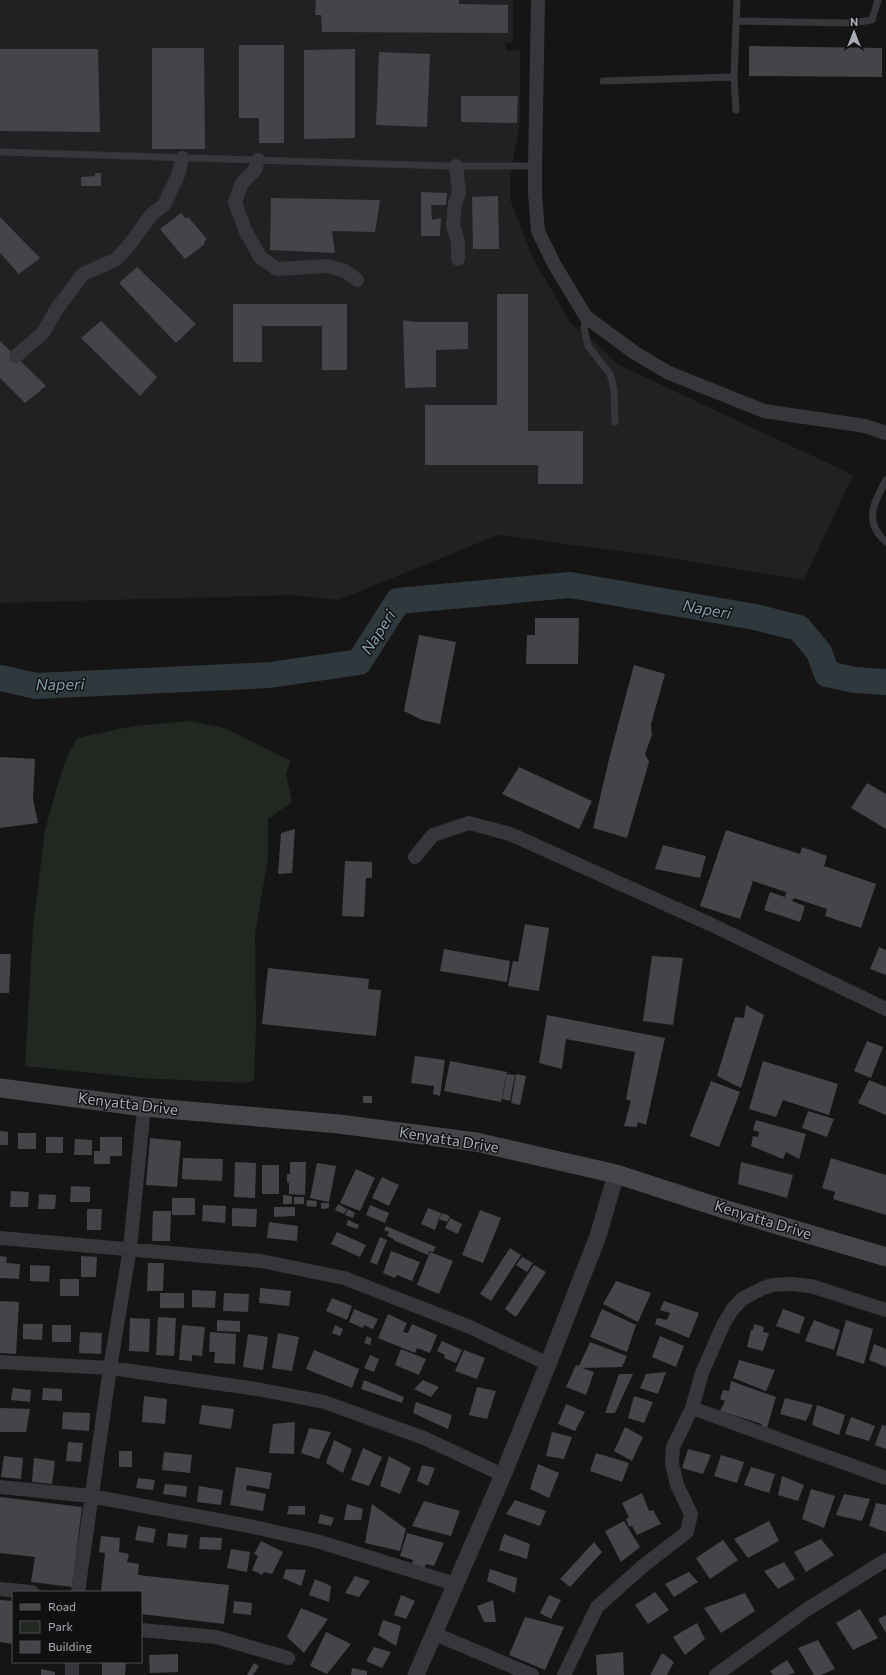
<svg xmlns="http://www.w3.org/2000/svg" width="886" height="1675" font-family="Commissioner,sans-serif">
<style>
.built{fill:#212123}
.green{fill:#212821}
.lines{fill:none;stroke-linecap:round;stroke-linejoin:round}
.river{stroke:#2f383d;stroke-width:26}
.building{fill:#444549}
.service{stroke:#36373a;stroke-width:7}
.minor{stroke:#36373a;stroke-width:14}
.tertiary{stroke:#36373a;stroke-width:17}
.secondary{stroke:#44464a;stroke-width:19}
.labels{text-anchor:middle;stroke-width:3;stroke-linejoin:round;paint-order:stroke}
.street-label{font-size:15px;fill:#a8adb5;stroke:#101011}
.water-label{font-size:16px;font-style:italic;fill:#839dac;stroke:#101011}
</style>
<rect width="100%" height="100%" fill="#151516"/>
<path class="built" d="M0 0H513V42L505 43 507 51 520 50V121L510 178V199L533 258 571 324 590 338 619 365 853 475 804 580 657 556 498 535 338 600 293 595 0 603Z"/>
<path class="green" d="M191 721 227 729 291 761 286 773 292 802 268 819V858L255 934 256 1024 254 1080 244 1083 140 1078 25 1066 33 928 45 830 60 777 68 755 77 738 133 726Z"/>
<g class="lines">
<path class="river" d="M0 678 36 686 270 675 359 662 398 601 570 585 755 617 799 628 819 652 827 674 855 680 886 682"/>
</g>
<path class="building" d="M316 0H459V4L508 5V33L322 32 321 15H315Z
M239 45H284V143H259V118H239Z
M749 46 882 48V77L749 76Z
M152 48H204L205 149H152Z
M0 49H98L100 132 0 131Z
M355 49V138L304 139V50Z
M379 52 430 54 427 127 376 125Z
M461 96H518L517 123 461 122Z
M95 173H101V186H81V177L95 176Z
M421 192 447 193 446 205H431L432 220 441 218 440 236H421Z
M498 196 499 249H473L472 197Z
M271 198 380 200 375 232 332 231 335 253 270 250Z
M181 213 186 219 188 217 207 239 204 242 205 244 185 259 160 229Z
M0 217 40 258 19 274 0 253Z
M137 267 196 324 176 343 119 283Z
M497 294H528V431H583V484H538V465H425V405H497Z
M233 304H347V370H322V326H262V362H233Z
M403 320 415 322H468V349L436 350V387L405 388Z
M101 321 157 377 140 396 81 338Z
M0 341 46 386 25 403 0 378Z
M535 618H579L578 664H526L527 635H535Z
M419 635 456 642 440 724 422 720 404 711Z
M634 665 665 674 651 724 652 735 645 754 649 762 627 838 593 828 609 759Z
M0 757 35 759 33 799 38 823 0 828Z
M519 767 592 801 579 829 502 794Z
M867 783 886 794V829L851 808Z
M295 829 292 873 278 874 281 833Z
M726 830 800 854 802 847 827 856 824 866 876 884 861 928 825 916 827 909 794 898 792 901 805 906 800 922 764 910 770 892 785 897 786 892 753 881 740 919 700 906Z
M663 845 706 856 700 878 655 869Z
M345 861 372 862V878H366L364 917 342 916Z
M525 924 549 928 539 991 508 986 513 961 518 962Z
M879 947 886 950V975L870 969Z
M444 949 510 961 507 982 440 971Z
M0 954H11L9 993H0Z
M652 956 683 958 673 1025 643 1021Z
M268 968 369 979 368 989 381 990 376 1036 262 1024Z
M746 1005 764 1015 741 1088 717 1076 735 1017 744 1018Z
M547 1015 665 1038 646 1125 638 1122 637 1127 624 1126 631 1101 626 1099 635 1052 566 1039 562 1069 539 1063Z
M867 1041 883 1047 871 1078 854 1071Z
M415 1056 445 1060 440 1096 433 1094 434 1086 411 1083Z
M450 1061 507 1072 501 1102 444 1091Z
M763 1061 838 1084 829 1115 783 1100 776 1117 749 1109Z
M507 1074 515 1075 510 1101 502 1099Z
M516 1074 526 1076 520 1105 511 1103Z
M869 1080 886 1087V1115L858 1103Z
M711 1081 740 1092 719 1147 690 1136Z
M363 1096H372V1103H363Z
M808 1111 834 1119 827 1137 802 1128Z
M756 1120 806 1134 799 1159 786 1152 783 1159 751 1146 753 1136 758 1137 759 1132 753 1130Z
M0 1131 8 1132V1145H0Z
M18 1133H36V1149H18Z
M46 1137H63V1153H46Z
M100 1137H122V1156H110V1164H94V1151H100Z
M150 1138 181 1141 177 1187 146 1185Z
M75 1139 92 1140V1155H74Z
M183 1158 223 1159 222 1181 182 1179Z
M831 1158 886 1175V1215L833 1199 835 1192 822 1188Z
M235 1162 256 1163 255 1198 234 1197Z
M290 1162H306L305 1195 289 1194V1183H287V1174H290Z
M741 1162 793 1175 787 1198 738 1184Z
M317 1163 336 1166 329 1202 310 1198Z
M262 1165H279V1194H262Z
M356 1169 375 1178 360 1211 340 1203Z
M382 1177 399 1185 389 1206 372 1198Z
M71 1186 90 1187V1202H70Z
M11 1191 29 1192 28 1207H10Z
M39 1194 56 1195 55 1209H38Z
M283 1195 292 1196V1204H283Z
M294 1197H304V1204H294Z
M172 1198H195V1215H172Z
M307 1200 317 1201 316 1207 306 1206Z
M321 1203H329V1208L321 1209Z
M338 1204 347 1209 344 1214 335 1210Z
M203 1205 226 1206 225 1223 202 1221Z
M370 1205 389 1213 385 1223 366 1215Z
M274 1207H295V1216L274 1217Z
M232 1208 257 1209 256 1227 232 1226Z
M428 1208 441 1213 435 1230 421 1224Z
M87 1209H102L101 1230H87Z
M348 1209 355 1213 353 1218 345 1215Z
M480 1210 501 1218 483 1263 462 1255Z
M153 1211H171L170 1241H152Z
M442 1213 450 1216 447 1222 439 1219Z
M450 1218 462 1224 458 1234 445 1228Z
M348 1220 359 1225 357 1229 346 1225Z
M269 1222 298 1226 297 1241 267 1238Z
M386 1226 436 1247 433 1252 429 1251 428 1255 393 1240 394 1239 387 1236 389 1232 384 1230Z
M337 1232 366 1245 360 1257 331 1244Z
M380 1237 387 1240 377 1265 370 1262Z
M510 1248 521 1255 491 1301 480 1294Z
M391 1251 420 1262 412 1281 397 1275 395 1278 383 1273Z
M430 1252 453 1261 439 1294 417 1285Z
M0 1256 7 1257 6 1263 20 1264 19 1279 0 1278Z
M81 1256 97 1257 96 1277H81Z
M522 1257 533 1263 527 1272 516 1265Z
M148 1263H164L163 1291H147Z
M30 1265 50 1266 49 1282 30 1281Z
M534 1265 546 1272 516 1317 505 1309Z
M60 1279H79V1296H60Z
M616 1281 651 1293 638 1322 603 1304Z
M260 1288 291 1291 289 1306 259 1303Z
M192 1290 216 1291 215 1308 192 1307Z
M160 1293H184V1308H160Z
M224 1293 249 1294 248 1312 223 1311Z
M332 1298 352 1306 347 1320 326 1311Z
M0 1301 19 1302 16 1354 0 1353Z
M664 1301 699 1313 689 1338 655 1324 657 1318 667 1320 670 1313 660 1310Z
M354 1309 378 1319 373 1329 364 1325 363 1328 349 1322Z
M602 1309 636 1325 627 1352 590 1337Z
M783 1309 805 1317 799 1334 776 1326Z
M388 1314 407 1323 403 1332 408 1333 412 1324 437 1335 430 1353 417 1348 415 1353 378 1338Z
M158 1317 176 1318 174 1356 156 1355Z
M130 1318 150 1319 149 1352 129 1351Z
M217 1320 240 1321V1332L217 1331Z
M814 1320 840 1330 834 1350 805 1341Z
M846 1320 873 1329 864 1364 836 1355Z
M23 1324H43L42 1340 23 1339Z
M754 1324 764 1327 763 1332 769 1333 763 1351 747 1347 751 1330H753Z
M52 1325H71V1342H52Z
M182 1325 205 1327 202 1356 192 1355V1361L179 1360Z
M335 1325 343 1329 340 1336 332 1333Z
M80 1332 102 1333 101 1354 79 1353Z
M210 1332 236 1334 235 1364 214 1363 215 1352H209Z
M278 1333 299 1337 292 1371 272 1368Z
M248 1334 268 1337 263 1370 243 1367Z
M367 1336 372 1339 370 1345 364 1343Z
M660 1336 684 1346 676 1367 652 1357Z
M442 1341 462 1350 456 1363 444 1358 445 1355 437 1351Z
M590 1342 627 1356 622 1367 582 1368 594 1372 586 1395 566 1387 576 1365 579 1366Z
M874 1344 886 1349V1367L869 1360Z
M401 1349 426 1359 419 1375 395 1365Z
M314 1350 359 1369 352 1388 306 1369Z
M464 1350 485 1358 477 1379 455 1371Z
M370 1355 379 1359 374 1372 364 1368Z
M739 1360 775 1370 766 1391 733 1378Z
M666 1372 658 1394 640 1388 646 1374Z
M619 1374H633L615 1413H605Z
M364 1380 404 1397 402 1403 361 1389Z
M423 1380 439 1387 431 1397 414 1389Z
M731 1381 776 1397 767 1428 761 1426 762 1424 720 1411 725 1401 720 1399 723 1390 729 1391Z
M477 1387 496 1391 487 1419 469 1415Z
M13 1388 31 1390 30 1402 11 1400Z
M43 1388 62 1389V1401L42 1400Z
M144 1396 167 1399 165 1424 142 1422Z
M634 1396 653 1402 644 1423 628 1418Z
M785 1398 813 1405 806 1421 780 1414Z
M416 1402 452 1415 448 1429 413 1413Z
M566 1404 585 1412 575 1431 558 1424Z
M202 1405 234 1409 231 1429 199 1424Z
M817 1405 845 1415 839 1435 812 1425Z
M0 1408 30 1409 26 1432H0Z
M63 1412 90 1413 89 1431 62 1429Z
M851 1417 875 1426 869 1441 845 1434Z
M295 1422 294 1454 269 1453 273 1424Z
M882 1425 886 1426V1449L875 1445Z
M625 1427 643 1437 632 1461 614 1451Z
M309 1428 331 1432 319 1459 301 1453Z
M552 1432 572 1437 564 1459 546 1456Z
M334 1440 352 1449 343 1473 326 1463Z
M68 1442 83 1443 81 1462 66 1461Z
M363 1448 382 1457 369 1486 351 1480Z
M688 1449 711 1455 703 1474 682 1468Z
M119 1451H132V1467H119Z
M164 1452 192 1455 190 1473 162 1470Z
M596 1453 629 1463 622 1482 590 1471Z
M721 1455 744 1462 737 1483 714 1476Z
M4 1456 23 1458 21 1479 1 1477Z
M389 1456 411 1468 400 1494 380 1486Z
M34 1458 55 1461 52 1484 32 1482Z
M538 1464 559 1473 549 1498 530 1489Z
M422 1465 435 1468 428 1486 417 1481Z
M236 1467 272 1473 269 1489 247 1485 246 1490 266 1494 263 1511 230 1505Z
M751 1467 775 1474 769 1493 744 1485Z
M782 1476 804 1485 798 1501 778 1495Z
M138 1478 155 1480 153 1490 136 1488Z
M165 1484 187 1486 186 1497 163 1494Z
M199 1486 223 1490 221 1505 197 1502Z
M811 1489 835 1496 824 1528 802 1519Z
M642 1493 649 1511 653 1510 661 1524 637 1535 632 1526 629 1527 626 1519 629 1517 622 1503Z
M844 1494 870 1499 862 1521 836 1515Z
M0 1497 82 1507 72 1587 31 1582 35 1557 0 1553Z
M515 1500 546 1511 540 1526 506 1514Z
M424 1501 460 1511 451 1536 412 1526Z
M876 1503 886 1505V1532L869 1526Z
M347 1504 363 1509 361 1520H344Z
M372 1504 406 1529 400 1551 365 1543Z
M289 1506H305V1515L287 1514Z
M320 1514 334 1518 331 1526 318 1523Z
M624 1521 640 1547 621 1562 605 1531Z
M769 1521 779 1541 748 1558 734 1539Z
M138 1526 156 1529 153 1543 135 1540Z
M168 1533 188 1535 186 1548 167 1546Z
M407 1533 444 1543 434 1566 426 1564 424 1568 412 1564 413 1560 400 1556Z
M504 1534 530 1544 527 1559 499 1550Z
M101 1536 120 1538 119 1552 129 1554 127 1562 139 1564 138 1575 229 1585 224 1624 141 1614V1592H101L105 1553 99 1552Z
M200 1537 222 1538 221 1550 199 1549Z
M821 1539 834 1555 806 1572 794 1552Z
M723 1540 738 1560 710 1579 696 1558Z
M261 1541 283 1552 272 1574 264 1572 262 1575 252 1570 258 1556 254 1554Z
M594 1542 602 1552 570 1587 560 1579Z
M231 1549 250 1552 247 1572 227 1568Z
M784 1562 795 1579 778 1589 764 1571Z
M286 1569 306 1570 301 1586 283 1578Z
M490 1569 517 1578 515 1593 487 1581Z
M689 1572 698 1582 674 1597 665 1584Z
M355 1576 370 1581 359 1597 345 1593Z
M315 1579 331 1586 329 1602 309 1595Z
M655 1592 669 1610 648 1624 635 1605Z
M745 1593 755 1611 721 1633 704 1608Z
M401 1595 415 1601 406 1619 394 1615Z
M549 1595 561 1600 551 1619 540 1613Z
M0 1600 13 1601V1644L0 1642Z
M493 1600 496 1622H484L477 1606Z
M234 1601 252 1603 251 1615 233 1613Z
M301 1608 328 1619 304 1653 287 1637Z
M860 1609 878 1638 853 1650 836 1623Z
M886 1615V1633L878 1619Z
M525 1617 564 1627 545 1670 509 1655Z
M383 1620 401 1626 396 1646 378 1635Z
M697 1623 705 1639 685 1655 673 1637Z
M326 1632 351 1644 327 1674 310 1666Z
M818 1640 835 1669 821 1675H814L798 1648Z
M374 1647 391 1652 382 1668 366 1661Z
M623 1652 624 1675H597L596 1655Z
M662 1653 674 1662 667 1675H650Z
M178 1654V1672L150 1673 149 1655Z
M787 1660 795 1673 788 1675H773L770 1671Z
M102 1662H126L125 1675H102Z
M254 1663 259 1666 253 1675H247Z
M352 1668 367 1671V1675H351Z
M41 1669 55 1672V1675H41Z"/>
<g class="lines">
<path class="service" d="M737 21 851 23 872 20 878 0
M603 81 734 77
M736 110 734 77 737 0
M0 152 448 166H535
M586 317 584 328 588 346 610 374 614 389 615 422
M886 480C874 502 863 522 886 542"/>
<path class="minor" d="M538 0 535 166V194L538 231 554 264 586 317 635 353 669 373 764 411 865 426 886 433
M258 160 255 170 242 183 235 202 245 230 260 257 277 269 328 266 345 271 357 280
M456 166 459 193 455 204 453 226 458 241V259
M16 356 43 333 56 310 83 274 115 260 126 249 152 214 164 205 179 173 182 158
M415 857 433 835 469 823 510 834 710 924 886 1009
M0 1238 261 1261 344 1278 470 1327 548 1364
M0 1362 110 1368 257 1389 324 1402 424 1438 503 1475
M692 1408 886 1478
M0 1487 91 1496 254 1527 320 1542 455 1584
M0 1589 32 1592
M78 1592 110 1368 130 1248 144 1107
M141 1630 216 1637 288 1658
M435 1634 532 1675
M72 1675V1662
M564 1675 597 1607 643 1566 687 1532 691 1514 677 1485 672 1464 673 1447 692 1408 702 1373 723 1325 732 1310 742 1299 763 1288 772 1285 790 1284 811 1286 886 1310
M716 1675 806 1610 886 1560"/>
<path class="tertiary" d="M416 1675 503 1475 548 1364 598 1236 616 1174"/>
<path class="secondary" d="M0 1088 144 1107 339 1124 476 1142 616 1174 724 1209 886 1257"/>
</g>
<g class="labels">
<g class="street-label">
<text transform="translate(128 1104) rotate(7)" y="5">Kenyatta Drive</text>
<text transform="translate(449 1140) rotate(9)" y="5">Kenyatta Drive</text>
<text transform="translate(763 1220) rotate(17)" y="5">Kenyatta Drive</text>
</g>
<g class="water-label">
<text transform="translate(707 609) rotate(10)" y="6">Naperi</text>
<text transform="translate(378 632) rotate(-57)" y="6">Naperi</text>
<text transform="translate(60 684) rotate(-1)" y="6">Naperi</text>
</g>
</g>
<rect x="12" y="1591" width="130" height="72" fill="#101011" stroke="#4d4f53"/>
<rect x="20" y="1604" width="20" height="6" fill="#44464a" stroke="#4d4f53"/>
<text x="48" y="1611" font-size="12" fill="#a8adb5">Road</text>
<rect x="20" y="1621" width="20" height="12" fill="#212821" stroke="#4d4f53"/>
<text x="48" y="1631" font-size="12" fill="#a8adb5">Park</text>
<rect x="20" y="1641" width="20" height="12" fill="#444549" stroke="#4d4f53"/>
<text x="48" y="1651" font-size="12" fill="#a8adb5">Building</text>
<g transform="translate(854 32)" stroke="#101011" stroke-width="3" paint-order="stroke">
<path d="M0-3L7 15L0 10L-7 15Z" fill="#a8adb5"/>
<text y="-6" font-size="11" font-weight="bold" text-anchor="middle" fill="#a8adb5">N</text>
</g>
</svg>
